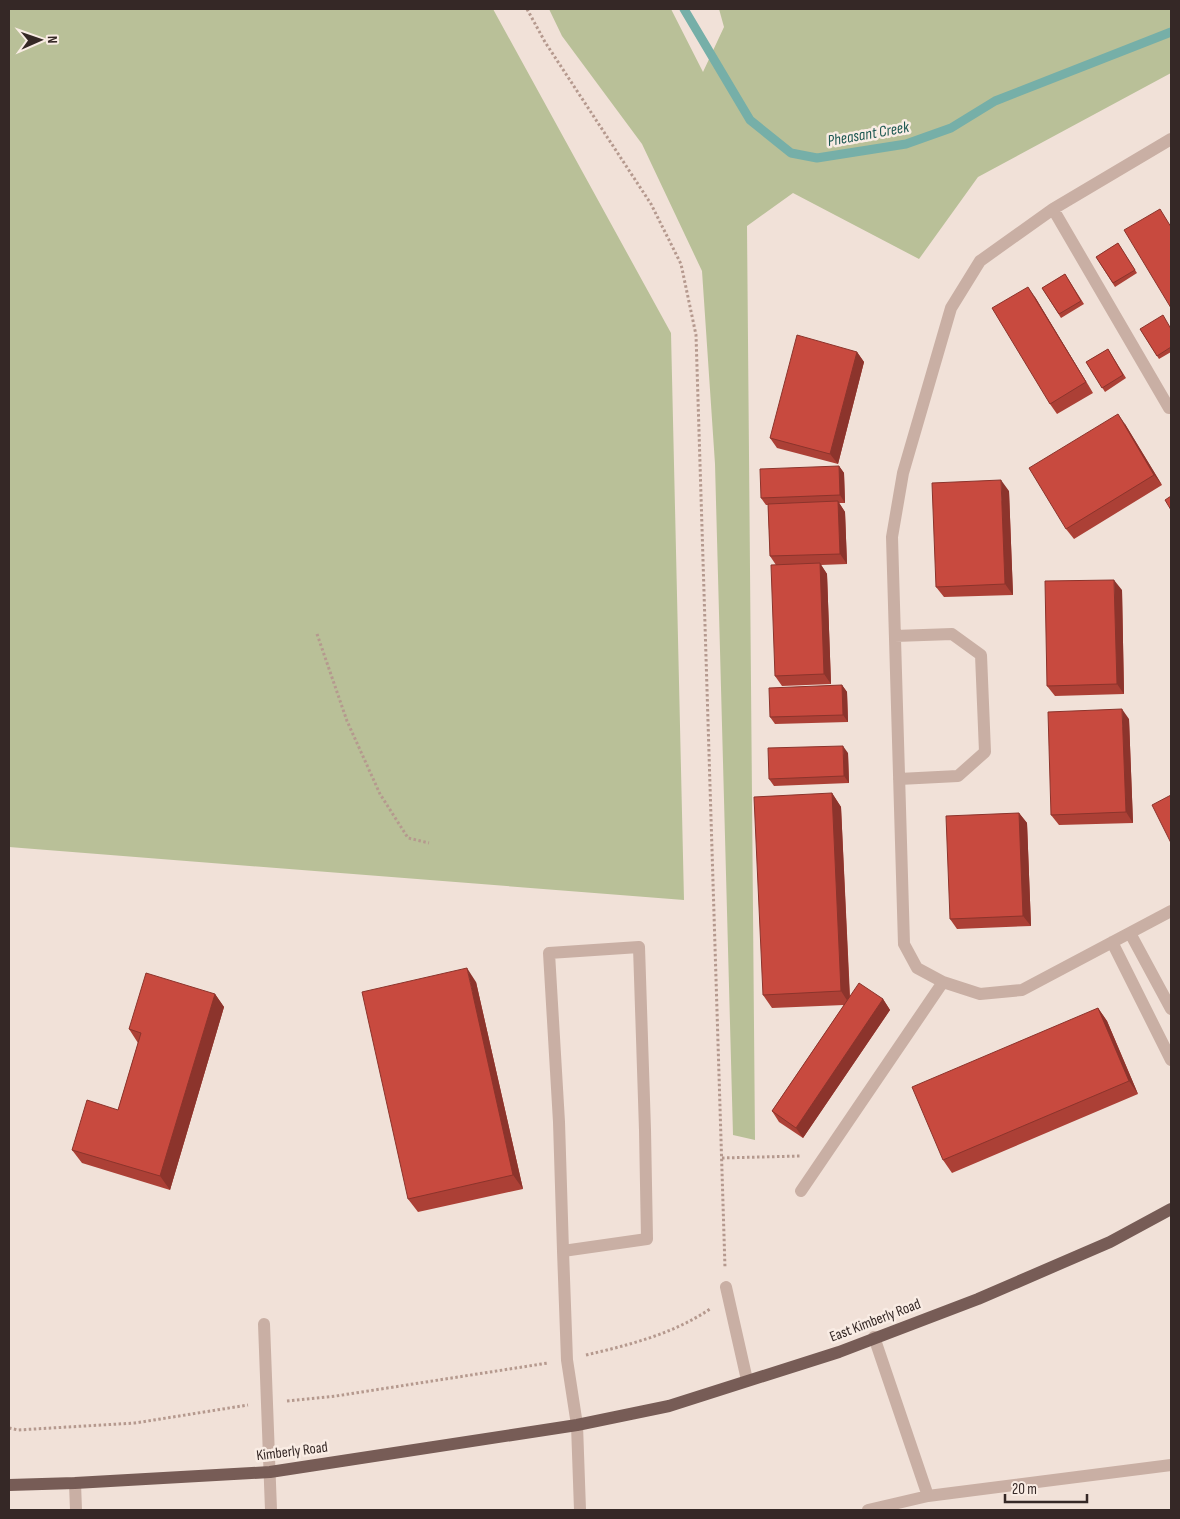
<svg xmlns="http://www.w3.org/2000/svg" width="1180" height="1519" font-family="'Sofia Sans Condensed',sans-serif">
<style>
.green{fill:#b9c098}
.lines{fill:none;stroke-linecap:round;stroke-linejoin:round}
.stream{stroke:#76afa8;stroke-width:9}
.path{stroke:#b5998e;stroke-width:3;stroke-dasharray:2.5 2.5;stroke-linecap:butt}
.minor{stroke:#c9afa4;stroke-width:12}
.major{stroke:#775c56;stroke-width:12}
.wall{fill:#ac4036}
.shaded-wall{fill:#8c342c}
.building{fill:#c84a3f;stroke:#8c342c}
.labels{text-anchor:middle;stroke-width:5;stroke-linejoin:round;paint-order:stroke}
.street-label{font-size:15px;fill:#352826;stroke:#f9ece4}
.water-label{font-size:16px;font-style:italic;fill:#1b5751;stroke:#f9ece4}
</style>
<rect width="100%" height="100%" fill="#f1e1d8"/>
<path class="green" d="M9 9H493L671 333 684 900 9 847Z
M549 9H671L703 72 724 27 719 9H1171V73L978 177 919 259 793 193 747 226 755 1140 733 1135 715 464 702 271 642 144 562 36Z"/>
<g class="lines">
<path class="stream" d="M684 9 750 120 791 153 817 158 906 144 951 128 995 101 1171 32"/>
<path class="path" d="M527 9 545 42 651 204 681 264 696 335 725 1268
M317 634 347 721 380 794 408 838 429 843
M722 1158 801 1156
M586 1355C629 1345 673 1334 710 1309
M287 1401 336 1396 548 1363
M9 1428 18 1430 135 1423 248 1405"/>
<path class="minor" d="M1171 139 1053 209 980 261 951 308 903 473 892 537 904 944 917 968 943 982 980 994 1022 990 1171 911
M1053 209 1169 408H1171
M895 636 952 634 981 655 985 752 958 776 899 779
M1130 933 1171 1009
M1112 942 1171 1060
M639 947 645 1130 647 1239 563 1251 559 1122 549 953Z
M801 1191 943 982
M563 1251 567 1360 577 1425 580 1510
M726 1287 747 1380
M264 1324 271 1510
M874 1337 928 1496
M75 1483 76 1510
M868 1510 928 1496 1171 1465"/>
<path class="major" d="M9 1485 75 1483 270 1472 577 1425 669 1406 839 1352 978 1299 1110 1242 1171 1209"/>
</g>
<path class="wall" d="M1118 243 1137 273 1115 287 1096 257Z
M1065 274 1084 304 1061 318 1042 288Z
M1035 297 1093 393 1057 414 1050 404Z
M1140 329H1171V352L1159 359Z
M1108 349 1126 378 1105 392 1086 362Z
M857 352 864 362 838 464 777 448 770 438Z
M1125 424 1162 485 1074 539 1066 529Z
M839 466 844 473 845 503H839L845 512 847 564 821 565 827 574 831 684 782 686 775 676 776 565 770 556 768 505H766L761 498Z
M1009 491 1013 595 944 597 936 587Z
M1122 590 1124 694 1055 696 1047 686Z
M842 685 847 692 848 722 775 724 770 717Z
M1129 719 1133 823 1059 825 1051 815Z
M848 753 849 783 774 786 769 779Z
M832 793 841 807 850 996 883 999 890 1010 803 1138 779 1122 772 1111 844 1005 772 1008 763 995Z
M1019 813 1027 823 1031 926 957 929 950 919Z
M476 982 523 1189 418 1212 408 1199Z
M215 994 224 1007 170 1190 82 1163 72 1150 118 1110 138 1043 129 1029Z
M1098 1008 1107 1021 1138 1094 952 1173 943 1160Z"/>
<path class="shaded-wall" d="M1028 287 1035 297 1093 393 1086 382Z
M857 352 864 362 838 464 830 454Z
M1118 414 1125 424 1162 485 1154 475Z
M839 466 844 473 845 503 840 495Z
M1001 480 1009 491 1013 595 1005 584Z
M838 501 845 512 847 564 840 554Z
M820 563 827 574 831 684 824 674Z
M1114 580 1122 590 1124 694 1117 684Z
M842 685 847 692 848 722 843 715Z
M1122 709 1129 719 1133 823 1126 812Z
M843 746 848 753 849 783 844 776Z
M832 793 841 807 850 1005 841 991Z
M1019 813 1027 823 1031 926 1023 916Z
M467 968 476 982 523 1189 513 1175Z
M215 994 224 1007 170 1190 160 1176Z
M883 999 890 1010 803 1138 796 1128Z
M1098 1008 1107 1021 1138 1094 1129 1081Z"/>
<path class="building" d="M1160 209 1171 227V308L1124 230Z
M1118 243 1135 270 1113 283 1096 257Z
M1065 274 1081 301 1059 314 1042 288Z
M1028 287 1086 382 1050 404 992 308Z
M1163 315 1171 329V347L1157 356 1140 329Z
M797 335 857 352 830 454 770 438Z
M1108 349 1123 375 1102 388 1086 362Z
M1118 414 1154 475 1066 529 1029 468Z
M839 466 840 495 761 498 760 469Z
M1001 480 1005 584 936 587 932 483Z
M1171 496V510L1165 500Z
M838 501 840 554 770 556 768 504Z
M820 563 824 674 775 676 771 565Z
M1114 580 1117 684 1047 686 1045 581Z
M842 685 843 715 770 717 769 688Z
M1122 709 1126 812 1051 815 1048 712Z
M843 746 844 776 769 779 768 748Z
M832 793 841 991 763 995 754 797Z
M1171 795V843L1152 805Z
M1019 813 1023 916 950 919 946 816Z
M467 968 513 1175 408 1199 362 992Z
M146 973 215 994 160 1176 72 1150 87 1100 118 1110 141 1033 129 1029Z
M859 983 883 999 796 1128 772 1111Z
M1098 1008 1129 1081 943 1160 912 1087Z"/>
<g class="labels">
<g class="street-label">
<text transform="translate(875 1320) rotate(-21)" y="5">East Kimberly Road</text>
<text transform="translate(292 1451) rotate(-7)" y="5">Kimberly Road</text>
</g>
<g class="water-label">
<text transform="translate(868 133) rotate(-10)" y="6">Pheasant Creek</text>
</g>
</g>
<rect width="1180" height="1519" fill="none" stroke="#352826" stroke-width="20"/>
<g transform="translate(40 40) rotate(88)" stroke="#f9ece4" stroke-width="4" paint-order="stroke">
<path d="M0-4L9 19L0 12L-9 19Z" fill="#352826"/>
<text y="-8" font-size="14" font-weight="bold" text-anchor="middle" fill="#352826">N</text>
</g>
<path d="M1005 1494v8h82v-8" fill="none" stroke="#352826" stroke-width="2.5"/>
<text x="1012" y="1494" font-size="15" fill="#352826" stroke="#f9ece4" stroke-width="4" paint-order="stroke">20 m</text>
</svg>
